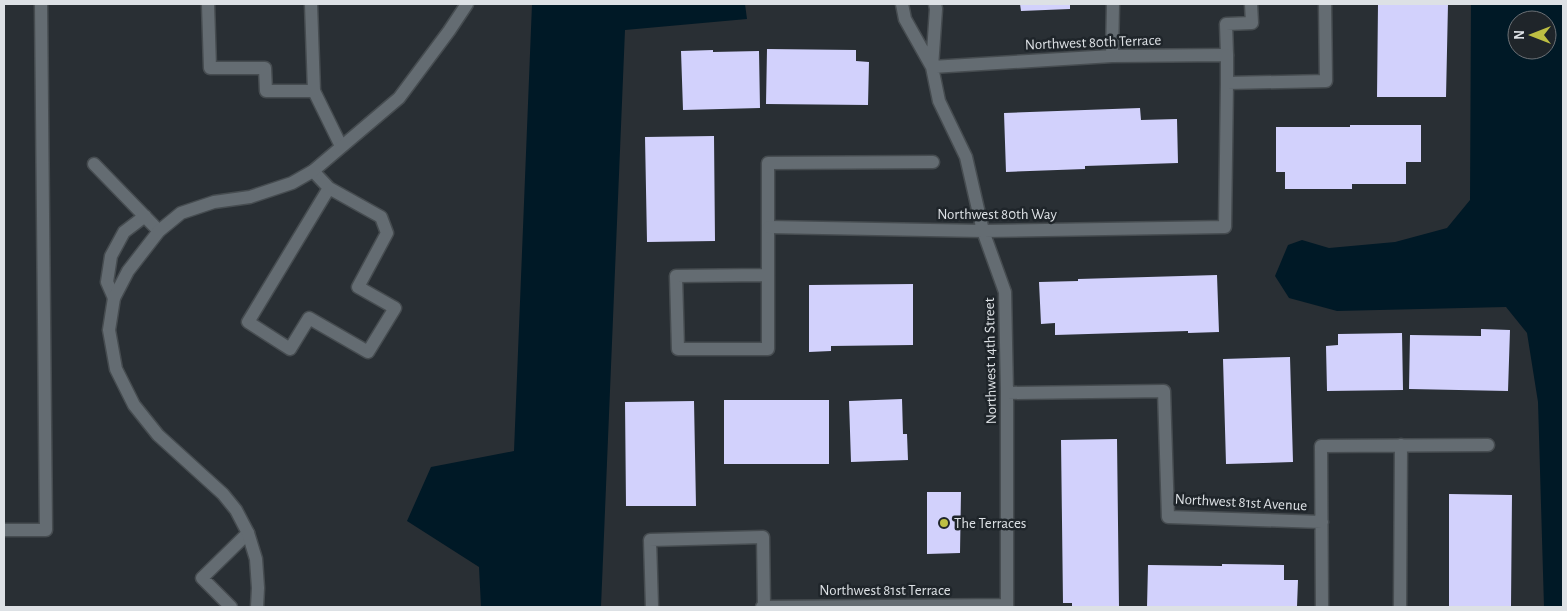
<svg xmlns="http://www.w3.org/2000/svg" width="1567" height="611" font-family="'Alegreya Sans',sans-serif">
<style>
.water{fill:#001926;fill-rule:evenodd}
.building{fill:#d2d1fc}
.lines{fill:none;stroke-linecap:round;stroke-linejoin:round}
.service-casing{stroke:#464c50;stroke-width:15}
.minor-casing{stroke:#464c50;stroke-width:15}
.service{stroke:#646c72;stroke-width:12}
.minor{stroke:#646c72;stroke-width:12}
.poi-dot{fill:#bdbf43;stroke:#1f252a;stroke-width:2}
.labels{text-anchor:middle;stroke-width:5;stroke-linejoin:round;paint-order:stroke}
.street-label{font-size:15px;fill:#dde1e5;stroke:#1f252a}
.poi-label{font-size:15px;fill:#dde1e5;stroke:#1f252a;text-anchor:start}
</style>
<rect width="100%" height="100%" fill="#292f34"/>
<path class="water" d="M532 4H745L747 19 625 30 601 607H481L479 567 407 521 431 467 514 451Z
M1471 4H1563V607H1544L1538 402 1527 333 1506 307 1337 311 1289 298 1275 276 1288 245 1302 240 1329 248 1395 242 1447 228 1470 200ZM1517 20H1547V50H1517Z"/>
<path class="building" d="M1020 4H1070V9L1021 11Z
M1378 4H1448L1446 97H1377Z
M767 49 856 50V61L869 62 868 105 766 104Z
M713 50V52L759 51 760 108 683 110 681 51Z
M1140 108 1141 120 1177 119 1178 163 1085 166V169L1006 172 1004 113Z
M1350 125H1421V162H1406V184H1352V189H1285V172H1276V127H1350Z
M714 136 715 241 647 242 645 137Z
M1217 275 1219 332 1188 333V331L1055 335V323L1041 324 1039 282 1078 281V279Z
M913 284V345L831 346V351L809 352V285Z
M1481 329 1510 330 1508 391 1409 389 1410 335 1481 336Z
M1402 333 1403 390 1327 391 1326 346 1338 345V334Z
M1290 357 1293 462 1226 464 1223 359Z
M902 399 903 434H907L908 460 851 462 849 401Z
M724 400H829V464H724Z
M694 401 696 506H626L625 402Z
M1117 439 1119 607H1072V603H1063L1061 440Z
M927 492H961L960 553 927 554Z
M1449 494 1512 495 1511 607H1449Z
M1222 564 1284 565V580H1298L1297 607H1147L1148 565 1222 566Z"/>
<g class="lines">
<defs>
<path id="service" d="M208 4 210 68H265L266 91H314
M311 4 314 91 341 146
M1227 55 1226 24 1252 23 1251 4
M94 164 159 231
M313 171 329 188 381 217 387 233 358 287 395 308 368 352 309 318 290 349 248 322 329 188
M768 275 676 276 678 349H768V163L933 162
M114 298 107 282 111 256 124 232 145 216
M4 530H46L41 4
M231 607 202 578 248 533
M652 607 650 540 763 537 764 607"/>
<path id="minor" d="M902 4 905 19 932 67
M935 4 936 9 932 67 939 101 966 157 983 231 1005 292 1007 393V607
M1112 56 1113 4
M932 67 1112 56 1227 55V83
M769 227 983 231 1225 227 1227 83 1326 81 1325 4
M1007 393 1164 391 1168 517 1322 522
M257 607 258 588 256 559 248 533 236 510 223 494 158 435 134 405 116 369 109 330 114 298 128 271 159 231 181 213 214 202 250 197 292 183 313 171 399 98 449 31 467 4
M762 607 1007 605
M1322 607 1321 446 1488 445
M1400 607 1401 445"/>
</defs>
<use href="#service" class="service-casing"/>
<use href="#minor" class="minor-casing"/>
<use href="#service" class="service"/>
<use href="#minor" class="minor"/>
</g>
<circle class="poi-dot" cx="944" cy="523" r="5"/>
<g class="labels">
<g class="street-label">
<text transform="translate(1093 42) rotate(-2)" y="5">Northwest 80th Terrace</text>
<text x="997" y="219">Northwest 80th Way</text>
<text transform="translate(990 361) rotate(-91)" y="5">Northwest 14th Street</text>
<text transform="translate(1241 502) rotate(3)" y="5">Northwest 81st Avenue</text>
<text x="885" y="595">Northwest 81st Terrace</text>
</g>
<g class="poi-label">
<text x="954" y="528">The Terraces</text>
</g>
</g>
<rect width="1567" height="611" fill="none" stroke="#dde1e5" stroke-width="10"/>
<g transform="translate(1532 35) rotate(270)"><circle r="24" fill="#1f252a" stroke="#6b7075"/>
<path d="M0-4L9 19L0 12L-9 19Z" fill="#bdbf43"/>
<text y="-8" font-size="14" font-weight="bold" text-anchor="middle" fill="#dde1e5">N</text>
</g>
</svg>
